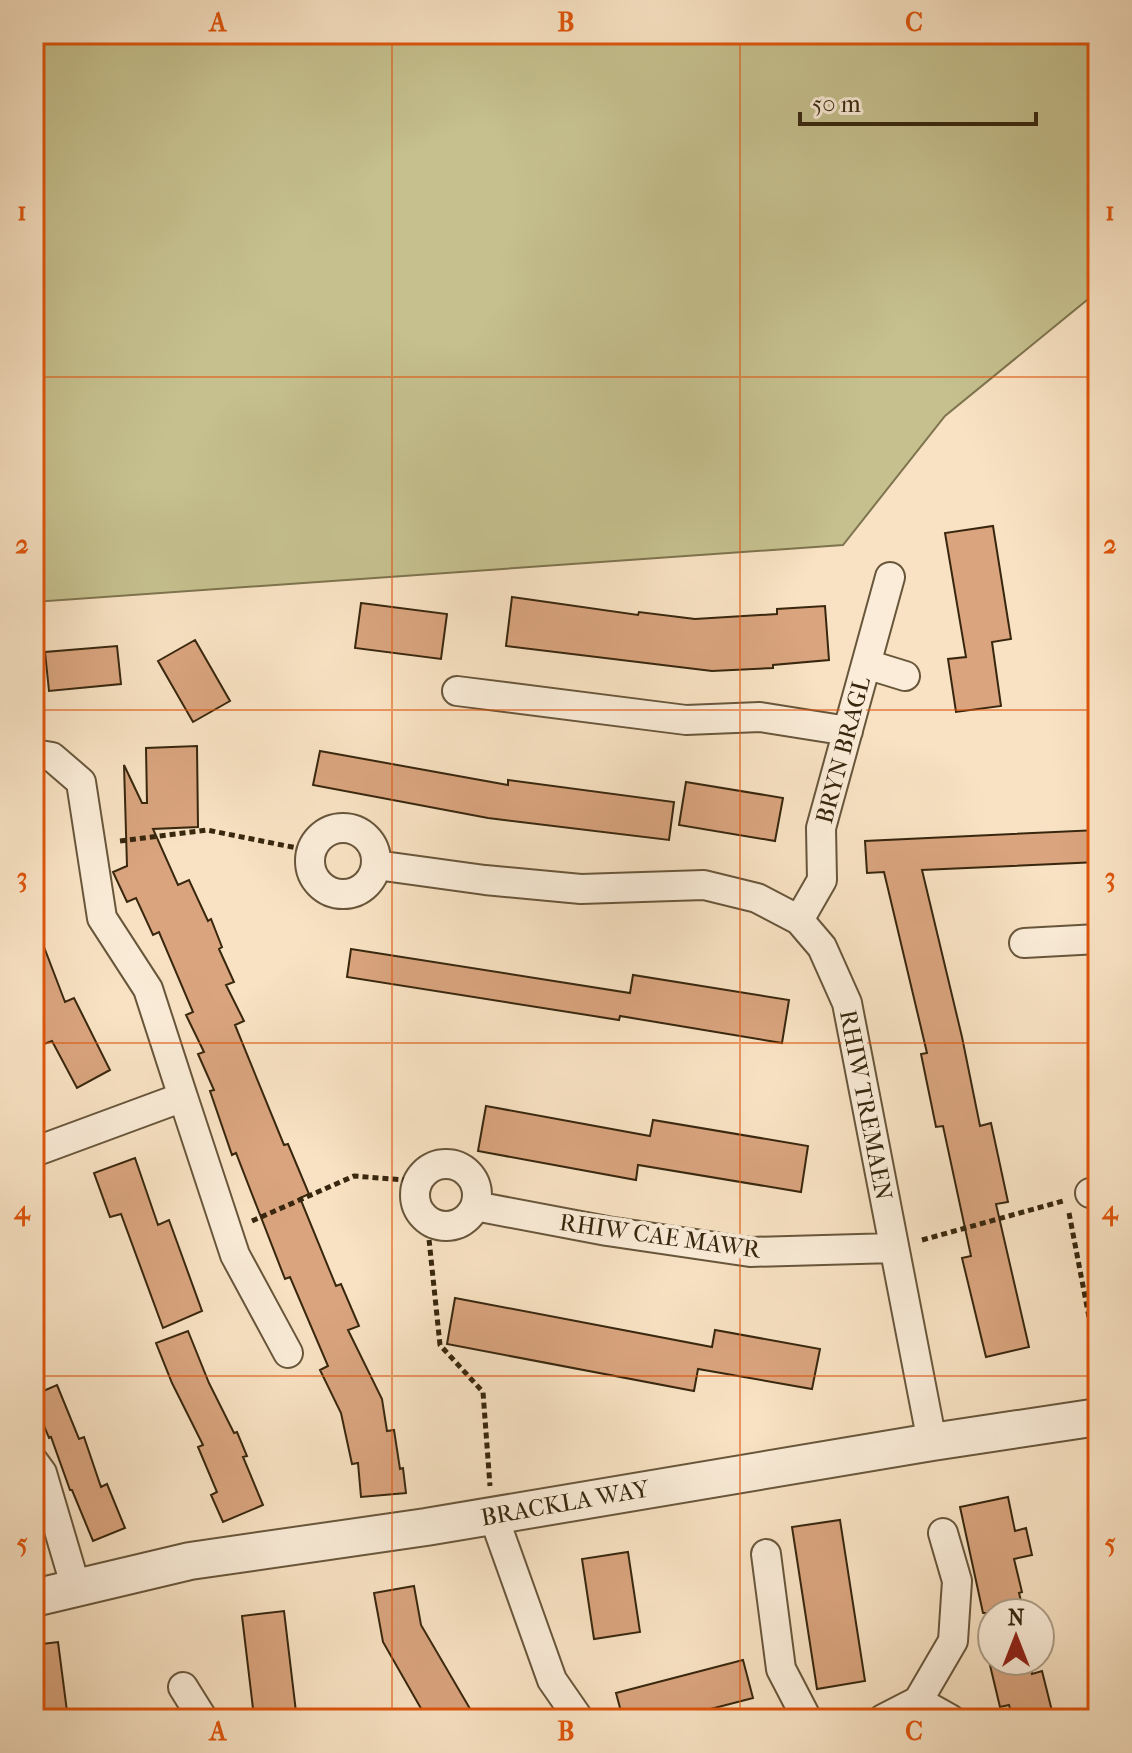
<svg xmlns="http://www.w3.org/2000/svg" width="1132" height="1753" font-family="'IM FELL French Canon',serif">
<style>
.green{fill:#c5c08e;stroke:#7e744e;stroke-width:2}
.building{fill:#d9a47e;stroke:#38270e;stroke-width:2}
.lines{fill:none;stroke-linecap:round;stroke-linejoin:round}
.minor-casing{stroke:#68563b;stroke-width:32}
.tertiary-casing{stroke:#68563b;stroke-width:40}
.path{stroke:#38270e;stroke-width:5;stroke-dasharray:6 4;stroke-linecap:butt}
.minor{stroke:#faecd8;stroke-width:28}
.tertiary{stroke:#faecd8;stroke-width:36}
.grid{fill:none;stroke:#df560c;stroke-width:2;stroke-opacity:0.55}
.labels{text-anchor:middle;stroke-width:8;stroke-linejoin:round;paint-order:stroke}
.street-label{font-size:24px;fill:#38270e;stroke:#faecd8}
.neatline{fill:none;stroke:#df560c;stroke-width:3}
.grid-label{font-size:26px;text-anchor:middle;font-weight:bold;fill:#df560c}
</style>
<rect width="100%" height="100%" fill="#f8e2c3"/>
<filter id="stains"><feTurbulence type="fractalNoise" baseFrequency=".0025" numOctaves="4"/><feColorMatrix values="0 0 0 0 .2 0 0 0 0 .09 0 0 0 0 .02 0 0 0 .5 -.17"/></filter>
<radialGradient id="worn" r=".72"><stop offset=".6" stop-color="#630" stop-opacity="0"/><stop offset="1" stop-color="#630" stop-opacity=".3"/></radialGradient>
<path class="green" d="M34 34H1098V291L945 416 843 545 34 602Z"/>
<path class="building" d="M993 526 1011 639 992 642 1001 706 956 712 948 659 966 657 945 533Z
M512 597 638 615 639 612 695 619 777 614V609L825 606 829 660 773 665V668L712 671 506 646Z
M361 603 447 614 441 659 355 648Z
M195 640 230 701 193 722 158 661Z
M117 646 121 684 49 691 45 652Z
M197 746 198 827 153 829 178 885 189 880 208 921 211 919 222 947 219 949 234 982 226 985 244 1021 235 1025 284 1145 288 1144 309 1194 300 1198 336 1286 341 1284 359 1326 348 1330 382 1399 387 1431 394 1430 400 1469 403 1468 406 1493 361 1497 358 1463 352 1464 341 1413 320 1370 328 1366 290 1277 285 1279 236 1153 232 1155 210 1091 214 1090 198 1054 204 1052 186 1015 193 1012 159 932 153 935 136 898 127 902 113 872 127 866 124 765 142 803H147L146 748Z
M320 751 508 785V780L674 802 669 840 488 818 313 785Z
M686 782 783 798 775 841 679 825Z
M1098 830V862L922 870 962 1037 980 1126 991 1123 1008 1202 996 1204 1029 1347 986 1357 962 1258 971 1256 943 1126 936 1127 921 1054 927 1053 884 872 867 873 865 841Z
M36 926 65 1002 74 998 110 1070 77 1088 52 1041 44 1044 34 1023Z
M351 949 630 993 633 975 789 1000 782 1043 620 1016 619 1020 347 977Z
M486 1106 650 1136 653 1120 808 1146 801 1192 638 1165 636 1180 478 1151Z
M135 1158 158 1225 169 1220 202 1311 163 1328 121 1214 110 1217 94 1173Z
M455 1298 712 1347 715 1330 820 1349 812 1389 698 1369 694 1391 447 1344Z
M188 1331 209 1383 234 1433 237 1432 247 1456 243 1457 263 1505 223 1522 211 1495 217 1492 198 1447 203 1445 172 1383 156 1343Z
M57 1385 79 1439 84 1437 101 1487 107 1484 125 1528 93 1541 72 1490H70L51 1437 49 1438 34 1402V1395Z
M1008 1497 1015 1531 1026 1528 1032 1555 1014 1559 1022 1592 1019 1593 1024 1613H983L960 1507Z
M840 1520 865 1681 817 1689 792 1527Z
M628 1552 640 1632 594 1639 582 1559Z
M414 1586 421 1625 476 1719H427L383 1642 374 1593Z
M284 1611 296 1712 254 1717 242 1616Z
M58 1642 68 1719H34V1645Z
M743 1660 753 1698 672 1719H623L616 1693Z
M989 1661H1029L1032 1674 1042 1671 1054 1719H1013L1009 1705 1000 1707Z"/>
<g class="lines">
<defs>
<path id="minor" d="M866 664 905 676
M457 691 686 720 760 717 848 731
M34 754 52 757 81 782 102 918 148 989 183 1097 34 1152
M310 861a33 33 0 1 1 66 0a33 33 0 1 1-66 0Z
M376 865 485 880 581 889 704 885 757 898 799 920 822 947 847 1003 932 1442
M799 920 822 880 821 828 890 577
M1024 943 1098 939
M183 1097 235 1255 288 1353
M415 1195a31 31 0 1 1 62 0a31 31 0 1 1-62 0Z
M1090 1193H1098
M475 1206 607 1231 750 1252 894 1248
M34 1462 42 1473 76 1588
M493 1515 552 1680 579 1719
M766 1554 781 1669 807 1719
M183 1687 203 1719
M918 1701 950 1719
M883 1719 918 1701 953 1641 957 1581 943 1533"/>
<path id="tertiary" d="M34 1598 190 1561 426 1527 932 1442 1098 1417"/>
</defs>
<use href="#minor" class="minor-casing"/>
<use href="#tertiary" class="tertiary-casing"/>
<path class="path" d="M120 841 207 830 312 851
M1069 1213 1098 1364
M427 1220 440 1345 483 1392 490 1486
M252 1221 354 1176 418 1181
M922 1240 1063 1201"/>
<use href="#minor" class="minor"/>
<use href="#tertiary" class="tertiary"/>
</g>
<path class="grid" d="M392 34V1719M740 34V1719M34 377H1098M34 710H1098M34 1043H1098M34 1376H1098"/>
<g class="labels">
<g class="street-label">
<text transform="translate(843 750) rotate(-75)" y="8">BRYN BRAGL</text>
<text transform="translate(866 1105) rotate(79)" y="8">RHIW TREMAEN</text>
<text transform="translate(660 1236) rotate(8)" y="8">RHIW CAE MAWR</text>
<text transform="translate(565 1503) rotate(-10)" y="8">BRACKLA WAY</text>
</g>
</g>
<rect width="1132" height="1753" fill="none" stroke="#f8e2c3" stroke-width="88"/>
<g transform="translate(1016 1637)"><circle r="38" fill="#faecd8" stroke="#ac9d87" stroke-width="2"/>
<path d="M0-6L14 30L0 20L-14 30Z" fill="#8f2418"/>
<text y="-12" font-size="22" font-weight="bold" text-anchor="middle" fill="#38270e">N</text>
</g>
<path d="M800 112v12h236v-12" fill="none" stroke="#38270e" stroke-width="4"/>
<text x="812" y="112" font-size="24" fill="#38270e" stroke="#faecd8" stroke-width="6" paint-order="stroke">50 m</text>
<rect x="44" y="44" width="1044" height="1665" class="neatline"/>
<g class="grid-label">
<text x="218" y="31">A</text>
<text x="566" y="31">B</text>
<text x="914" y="31">C</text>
<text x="22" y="220">1</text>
<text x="1110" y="220">1</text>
<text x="22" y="553">2</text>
<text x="1110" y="553">2</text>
<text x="22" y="886">3</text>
<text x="1110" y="886">3</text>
<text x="22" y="1219">4</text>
<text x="1110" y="1219">4</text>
<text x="22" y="1552">5</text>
<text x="1110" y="1552">5</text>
<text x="218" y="1740">A</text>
<text x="566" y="1740">B</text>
<text x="914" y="1740">C</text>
</g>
<rect width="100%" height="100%" filter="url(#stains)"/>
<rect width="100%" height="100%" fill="url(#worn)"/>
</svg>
